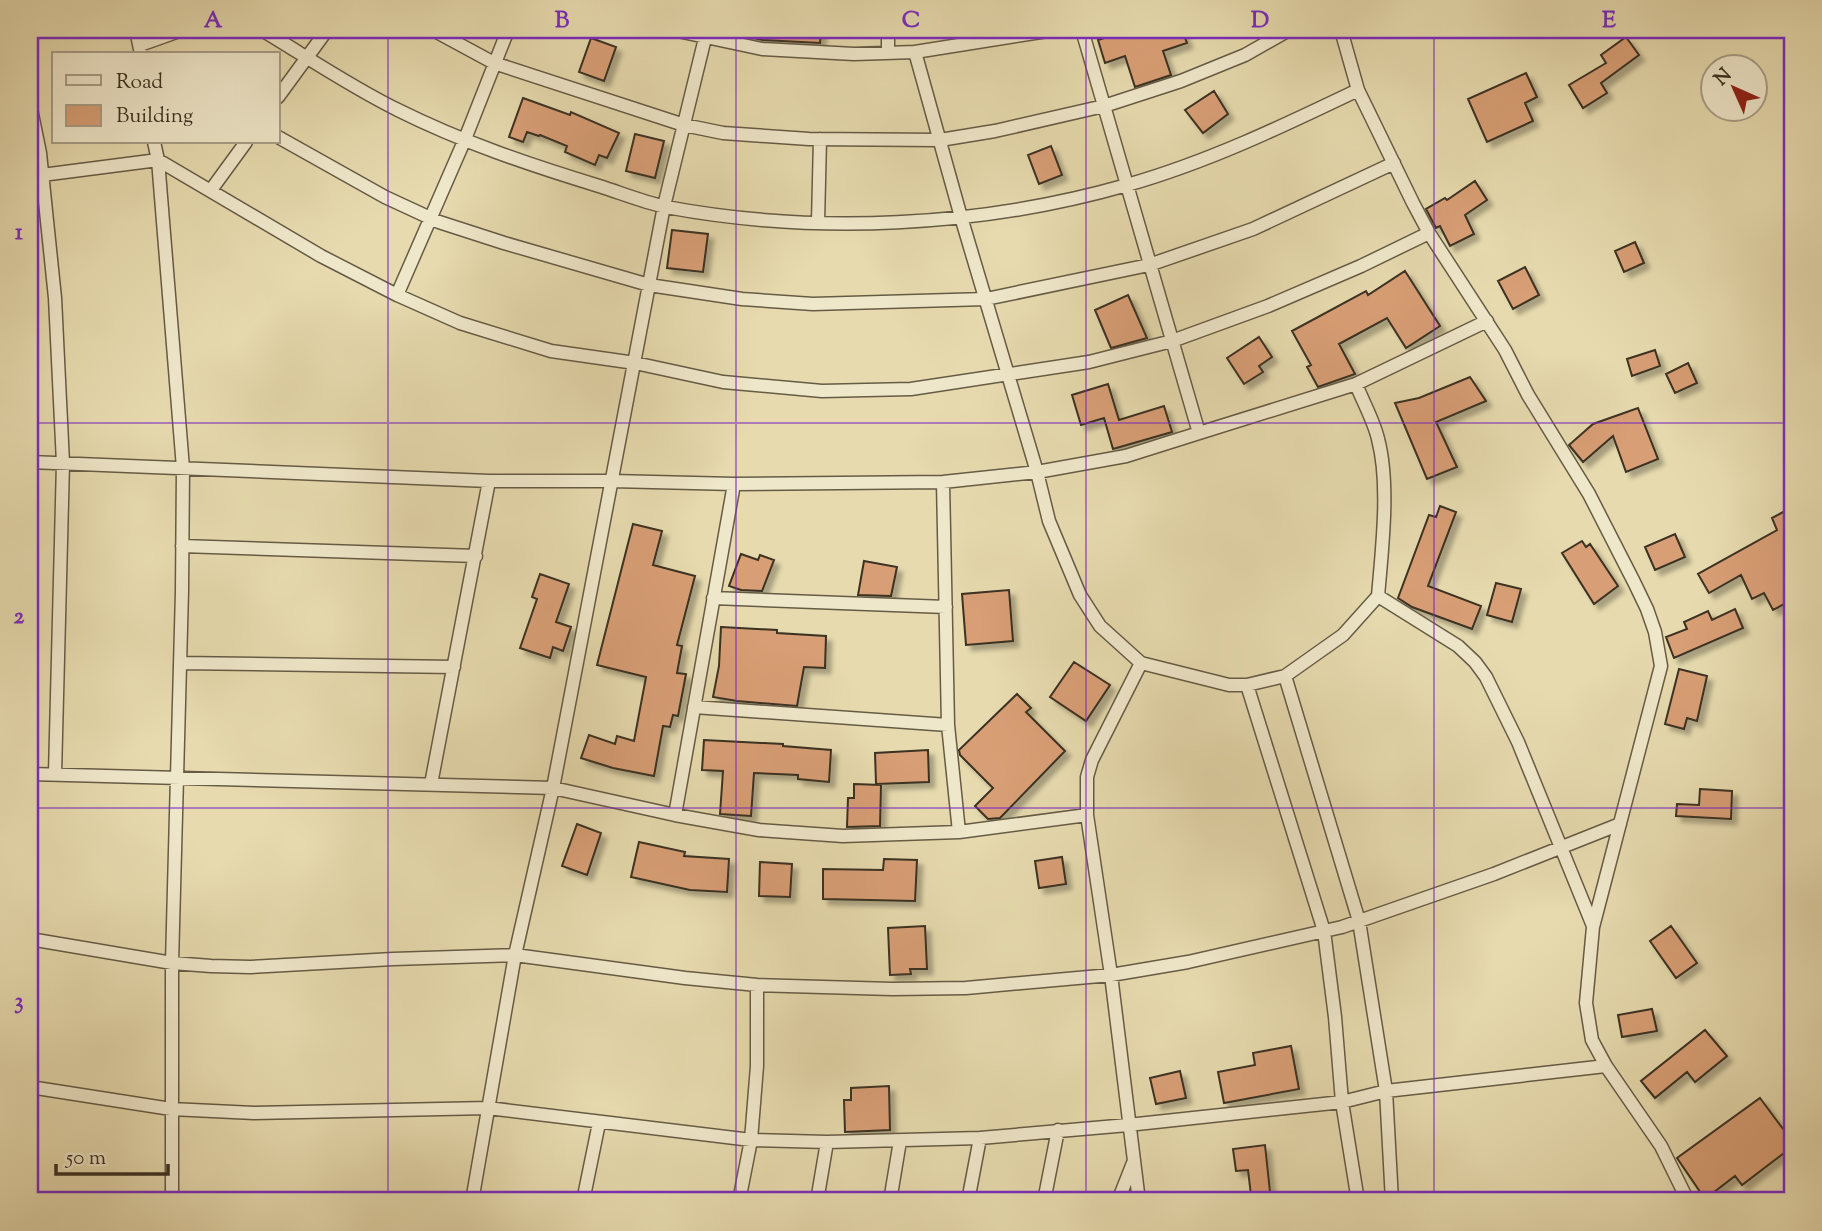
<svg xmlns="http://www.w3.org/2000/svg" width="1822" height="1231" font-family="'Sorts Mill Goudy',serif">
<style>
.building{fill:#d89e75;stroke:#3b3122;stroke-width:2;filter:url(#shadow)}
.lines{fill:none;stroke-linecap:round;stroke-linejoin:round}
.street-casing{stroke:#665b45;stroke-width:15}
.street{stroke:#efe7ca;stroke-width:12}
.grid{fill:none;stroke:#7b2cbf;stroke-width:2;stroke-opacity:0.55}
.neatline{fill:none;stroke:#7b2cbf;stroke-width:2.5}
.grid-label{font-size:23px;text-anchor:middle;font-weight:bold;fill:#7b2cbf}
</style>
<defs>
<filter id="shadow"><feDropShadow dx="5.5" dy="5.5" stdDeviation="2" flood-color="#0004"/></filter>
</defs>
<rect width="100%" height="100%" fill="#e6daae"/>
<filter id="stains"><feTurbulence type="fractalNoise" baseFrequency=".00286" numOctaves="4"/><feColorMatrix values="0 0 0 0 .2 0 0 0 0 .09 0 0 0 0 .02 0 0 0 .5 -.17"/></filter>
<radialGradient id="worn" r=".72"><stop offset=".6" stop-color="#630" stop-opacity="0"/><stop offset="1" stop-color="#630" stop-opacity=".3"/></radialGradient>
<path class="building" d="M729 30H821L820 43 763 40 729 33Z
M1129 30H1182L1187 43 1163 51 1171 75 1135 87 1125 56 1105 63 1098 40Z
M1626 37 1639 55 1601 83 1607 93 1583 108 1569 85 1606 63 1601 55Z
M591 38 616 47 604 81 579 72Z
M1526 73 1537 97 1525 103 1533 121 1487 142 1468 99Z
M1214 91 1228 114 1203 133 1185 110Z
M523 98 570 115 571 112 619 133 607 158 599 155 595 165 565 152 567 146 540 135 539 136 527 132 523 142 509 137Z
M635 134 664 141 655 178 626 171Z
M1051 146 1062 175 1039 184 1028 155Z
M1475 181 1487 200 1465 215 1474 234 1450 246 1440 226 1436 228 1426 209 1445 198 1447 200Z
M672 230 708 234 703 272 667 268Z
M1635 242 1644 263 1624 272 1615 251Z
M1525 267 1539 295 1513 309 1498 281Z
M1405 271 1440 326 1406 348 1387 318 1339 344 1355 374 1318 387 1307 367 1311 365 1292 331 1366 291 1368 295Z
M1128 295 1147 338 1111 348 1095 310Z
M1259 337 1272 357 1259 366 1263 372 1244 384 1227 358Z
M1655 350 1660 366 1632 376 1627 359Z
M1688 363 1697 383 1675 393 1666 374Z
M1470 377 1486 401 1436 422 1457 467 1427 479 1395 403 1419 398Z
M1108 384 1119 420 1164 406 1172 432 1113 449 1104 418 1081 425 1072 395Z
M1638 408 1658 459 1626 472 1613 436 1583 462 1569 445 1593 424Z
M1440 506 1456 512 1428 586 1481 606 1472 629 1412 607 1398 598 1429 515 1436 517Z
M1785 511 1792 527V600L1773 610 1764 593 1752 599 1741 575 1709 593 1698 574 1777 530 1772 518Z
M633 524 662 531 653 565 695 576 677 645 682 646 677 673 686 674 678 716 673 715 670 727 663 726 654 776 613 768 581 758 589 735 615 744 617 736 634 741 646 677 597 665Z
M1675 534 1685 557 1655 570 1645 547Z
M1582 541 1586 547 1590 544 1618 586 1594 604 1562 553Z
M741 554 758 560 760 555 774 560 762 591 741 590 729 586Z
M864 561 897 567 891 596 858 595Z
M540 574 569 584 556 622 571 627 563 651 553 647 550 658 520 648 537 599 532 597Z
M1496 583 1521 589 1512 622 1487 615Z
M1009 590 1013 641 966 645 962 594Z
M1735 609 1743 628 1674 658 1666 637 1687 629 1684 622 1708 611 1712 620Z
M721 627 777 630V633L826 636 825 668 804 667 797 706 737 701 713 697 719 666Z
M1074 662 1110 685 1086 721 1050 697Z
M1679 669 1707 676 1697 721 1687 718 1684 729 1665 724Z
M1017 694 1031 708 1026 712 1065 751 1000 818 988 819 975 806 993 788 960 755 959 750Z
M704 740 783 744V746L831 750 829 782 798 779V775L754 773 751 816 720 814 723 771 702 770Z
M928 750 929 782 876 784 875 753Z
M854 784 881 785 880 826 847 827 848 798H854Z
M1700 789 1732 791 1731 819 1676 816 1677 804 1699 805Z
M577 824 601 833 587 875 562 866Z
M639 842 685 852 684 856 729 859 727 892 690 890 631 877Z
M1062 857 1066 884 1039 888 1035 861Z
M884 859 917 860 915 901 823 899V869L883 870Z
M760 862 792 864 790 897 759 896Z
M925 926 927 969H910L911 974 890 975 888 928Z
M1671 926 1697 963 1676 978 1650 941Z
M1652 1009 1657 1031 1622 1037 1618 1015Z
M1705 1030 1727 1056 1695 1082 1687 1072 1655 1098 1641 1081Z
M1291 1046 1299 1089 1224 1103 1218 1072 1255 1065 1253 1053Z
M1180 1071 1186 1098 1156 1104 1150 1078Z
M889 1086 890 1130 845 1132 844 1100H851V1088Z
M1760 1098 1792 1141V1147L1742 1185 1735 1176 1705 1199 1677 1158Z
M1265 1145 1270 1192 1251 1195 1248 1170 1236 1171 1233 1149Z"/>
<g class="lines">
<defs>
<path id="street" d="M136 30 141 54
M262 30C307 57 351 87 398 110 462 142 530 165 599 186 621 193 643 202 666 207 816 235 980 227 1127 185 1208 162 1283 126 1358 90
M433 30 494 63 684 125 723 133 809 139 940 140 995 131 1104 106 1181 81 1245 55 1289 30
M673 30 762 49 854 54 915 52 961 217 1037 472 1049 521 1080 595 1100 626 1141 663 1229 685H1247L1285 676 1343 635 1378 596
M888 30V53
M1082 30 1199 433 1356 384
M1341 30 1358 90 1413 203 1429 233 1505 350 1528 395 1589 494 1634 582 1647 609 1655 632 1661 666 1593 927 1586 1003 1592 1040 1606 1066 1661 1146 1688 1201
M140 45 182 30
M915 52 1054 30
M278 97 327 30
M30 104 40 153 55 298 63 463 55 774
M278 137 385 197 439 222 504 243 649 285 742 299 813 304 986 299 1149 265 1253 229 1394 163
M154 142 158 160 183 468 182 591 172 963V1201
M42 175 158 160 321 256 397 295 460 323 551 351 635 363 723 382 822 391 911 389 1089 362 1172 341 1268 306 1361 266 1429 233
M211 190 246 142
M818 222 820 139
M397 295 465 139 508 30
M1487 321 1356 384C1363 402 1374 421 1378 439 1390 484 1382 549 1378 596L1458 646 1475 662 1486 677 1518 742 1593 926
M30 462 489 481H612L734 484 943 482 1037 472 1126 456 1199 433
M943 482 948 725 959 832
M182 546 476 556
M713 598 946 607
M180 663 454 667
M1285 676 1359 921 1386 1091 1392 1201
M1247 685 1324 931 1335 1017 1342 1102 1358 1201
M694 707 948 725
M30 774 553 788 675 815 759 830 843 836 959 832 1087 815 1111 975 1139 1201
M431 784 489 481
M675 815 734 484
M1087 815V777L1092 760 1141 663
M30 939 172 963 211 966 250 967 393 959 515 955 685 978 757 985 892 989 966 988 1111 975 1188 962 1342 927 1494 874 1620 824
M30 1087 171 1109 254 1113 488 1108 751 1140 827 1142 980 1138 1128 1125 1342 1102 1386 1091 1606 1066
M472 1201 515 955 553 788 664 206 707 30
M583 1201 599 1123
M739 1201 751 1140 757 1066V985
M817 1201 827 1142
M890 1201 900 1141
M968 1201 980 1138
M1044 1201 1058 1130
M1118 1201 1133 1163"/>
</defs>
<use href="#street" class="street-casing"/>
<use href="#street" class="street"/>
</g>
<path class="grid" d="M388 30V1201M736 30V1201M1086 30V1201M1434 30V1201M30 423H1792M30 808H1792"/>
<rect width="1822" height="1231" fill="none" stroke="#e6daae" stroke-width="77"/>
<rect x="52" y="52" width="228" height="91" fill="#efe7ca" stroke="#a79e87" stroke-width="2"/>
<rect x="66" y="75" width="35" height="10" fill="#efe7ca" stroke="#a79e87" stroke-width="2"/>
<text x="116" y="88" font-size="21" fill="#3b3122">Road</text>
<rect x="66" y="105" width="35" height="21" fill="#d89e75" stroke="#a79e87" stroke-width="2"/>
<text x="116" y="122" font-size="21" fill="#3b3122">Building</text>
<g transform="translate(1734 88) rotate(315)"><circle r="33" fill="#efe7ca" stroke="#a79e87" stroke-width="2"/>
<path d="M0-5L12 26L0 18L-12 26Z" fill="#8f2418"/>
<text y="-10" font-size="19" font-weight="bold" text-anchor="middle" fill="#3b3122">N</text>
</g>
<path d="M56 1164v10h112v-10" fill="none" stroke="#3b3122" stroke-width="3.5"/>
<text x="66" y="1164" font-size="21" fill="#3b3122" stroke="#efe7ca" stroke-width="5" paint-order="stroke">50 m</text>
<rect x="38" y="38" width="1746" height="1154" class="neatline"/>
<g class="grid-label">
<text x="213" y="27">A</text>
<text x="562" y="27">B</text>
<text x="911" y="27">C</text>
<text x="1260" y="27">D</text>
<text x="1609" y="27">E</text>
<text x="19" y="239">1</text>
<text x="19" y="623">2</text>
<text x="19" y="1008">3</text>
</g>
<rect width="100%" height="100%" filter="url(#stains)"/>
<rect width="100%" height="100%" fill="url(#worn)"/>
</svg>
